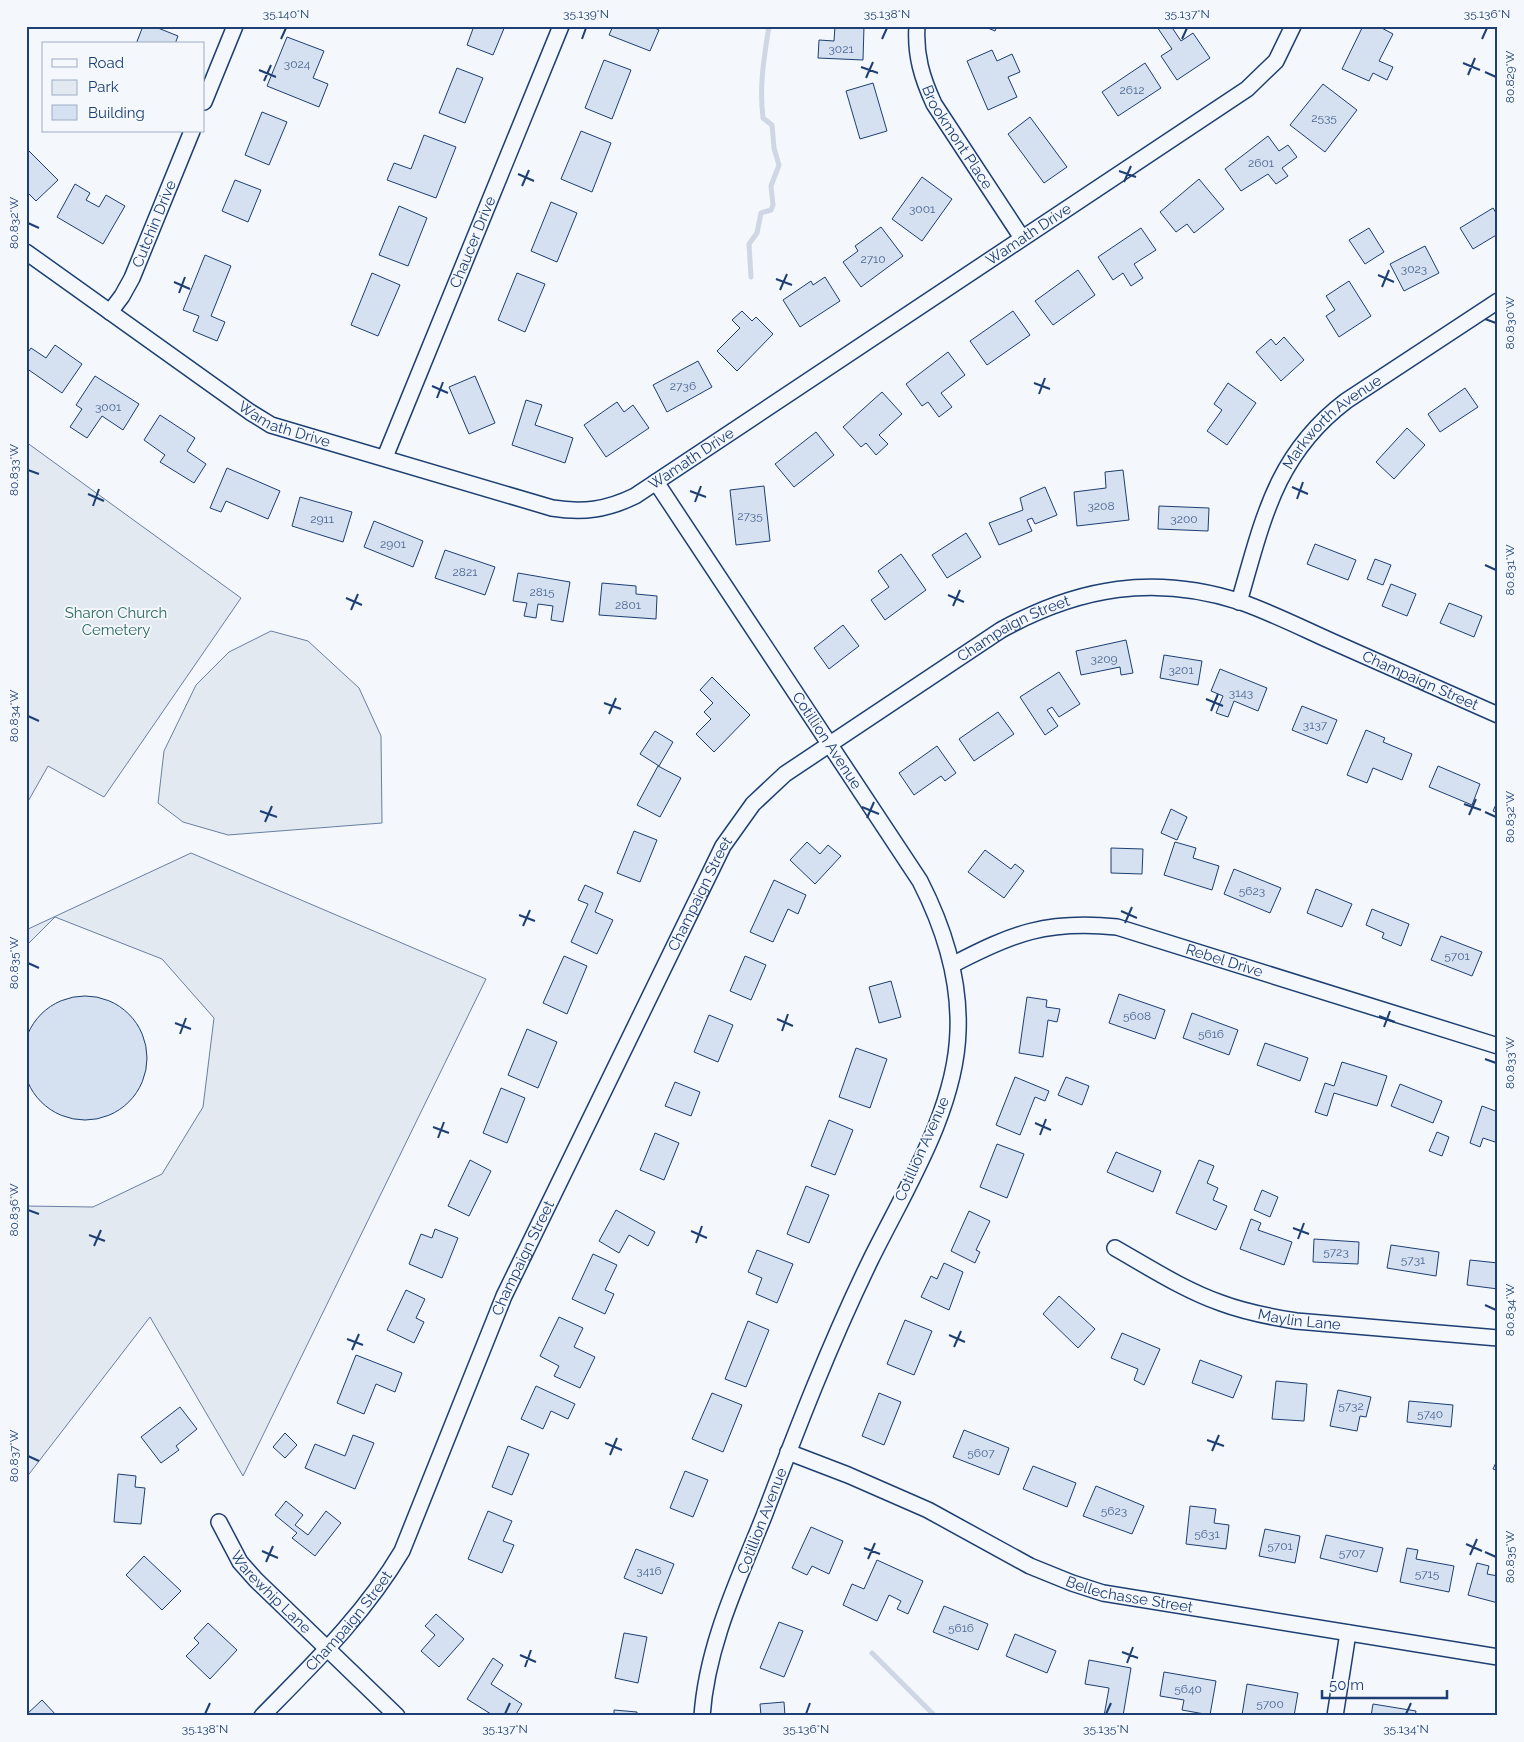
<svg xmlns="http://www.w3.org/2000/svg" width="1524" height="1742" font-family="Raleway,sans-serif">
<style>
.green{fill:#e3e9f0;stroke:#687fa3}
.lines{fill:none;stroke-linecap:round;stroke-linejoin:round}
.stream{stroke:#cfd7e4;stroke-width:5}
.building{fill:#d5e0f0;stroke:#1d3f73}
.street-casing{stroke:#1d3f73;stroke-width:18}
.street{stroke:#f4f7fb;stroke-width:15}
.ticks{fill:none;stroke:#1d3f73;stroke-width:2}
.labels{text-anchor:middle;stroke-width:4;stroke-linejoin:round;paint-order:stroke}
.number-label{font-size:12px;fill:#4b6792}
.street-label{font-size:15px;fill:#1d3f73;stroke:#f4f7fb}
.park-label{font-size:15px;fill:#2c6c60;stroke:#f4f7fb}
.neatline{fill:none;stroke:#1d3f73;stroke-width:2}
.ticks-label{font-size:12px;text-anchor:middle;fill:#1d3f73}
</style>
<rect width="100%" height="100%" fill="#f4f7fb"/>
<path class="green" d="M26 442 241 598 104 797 48 766 26 805Z
M271 631 308 641 359 688 381 736 382 823 228 835 183 822 158 803 164 751 196 685 229 652Z
M191 853 486 979 243 1476 150 1317 26 1478V1206L93 1207 162 1174 203 1107 214 1018 162 959 55 917 26 946V930Z"/>
<g class="lines">
<path class="stream" d="M751 277 749 244 757 233 761 213 771 210 773 205 771 186 779 165 774 148 772 125 763 118C759 86 764 58 769 26
M872 1653 935 1716"/>
</g>
<path class="building" d="M143 26H153L178 36 175 44H136Z
M474 26H505L493 55 467 45Z
M613 26H651L659 30 650 51 609 35Z
M835 26H864L863 60 818 58 819 40 834 41Z
M983 26H997L995 31Z
M1171 26 1181 41 1193 33 1210 58 1177 80 1161 56 1172 49 1157 27Z
M1363 26H1378L1393 34 1379 61 1393 67 1387 80 1373 73 1369 81 1342 69Z
M287 37 324 51 313 78 328 84 319 107 267 86Z
M992 50 997 61 1012 54 1020 72 1008 77 1017 97 988 110 967 61Z
M604 60 631 70 612 119 585 108Z
M1145 63 1161 88 1118 116 1102 92Z
M457 68 483 78 465 123 439 113Z
M873 83 887 131 860 139 846 91Z
M1323 84 1357 110 1325 152 1290 125Z
M262 112 287 122 269 165 245 155Z
M1030 117 1067 167 1044 183 1008 134Z
M581 131 611 143 592 192 561 179Z
M424 135 456 147 436 198 387 180 394 163 411 169Z
M1268 136 1279 151 1288 145 1297 157 1282 168 1288 176 1276 184 1268 174 1241 191 1225 169Z
M26 148 58 180 36 201 26 191Z
M922 177 952 199 922 241 892 219Z
M1199 179 1224 209 1194 233 1187 224 1176 232 1160 212Z
M235 180 261 190 248 222 222 211Z
M75 184 90 193 86 200 99 207 106 195 125 206 103 244 57 217Z
M551 202 577 213 557 262 531 251Z
M399 206 427 218 408 266 379 255Z
M1493 208 1498 216V234L1473 249 1460 228Z
M881 227 903 256 861 287 843 262 858 251 855 246Z
M1141 228 1156 250 1134 264 1143 278 1131 286 1123 273 1113 280 1098 257Z
M1369 228 1384 252 1365 264 1349 240Z
M1425 246 1439 273 1404 291 1390 264Z
M205 255 231 266 211 316 225 322 217 341 193 331 199 316 183 310Z
M1078 270 1095 295 1053 325 1035 301Z
M372 273 400 285 378 336 351 325Z
M517 273 545 284 525 332 498 320Z
M825 277 840 301 800 327 783 300 811 281 813 285Z
M1349 281 1371 316 1339 337 1326 316 1335 310 1326 296Z
M742 311 752 321 756 317 773 334 737 371 717 351 740 328 732 320Z
M1013 311 1030 335 987 365 970 341Z
M1284 337 1304 360 1281 381 1256 352 1271 339 1276 345Z
M55 345 82 364 62 393 26 368V355L31 348 46 358Z
M948 352 965 375 941 393 952 407 939 417 928 402 922 406 906 384Z
M698 361 712 387 667 412 653 385Z
M95 376 139 404 123 430 102 416 87 438 70 427 82 409 76 405Z
M475 376 495 423 469 434 449 387Z
M1228 383 1256 403 1227 445 1207 431 1222 410 1214 404Z
M1465 388 1478 407 1440 432 1428 414Z
M882 392 902 414 879 435 888 444 876 455 866 443 861 447 843 427Z
M526 400 542 405 535 425 573 438 565 463 512 445Z
M617 402 624 412 633 405 649 428 606 457 584 425Z
M160 415 195 438 187 451 206 464 194 483 160 462 165 455 144 440Z
M1407 428 1425 445 1394 479 1376 462Z
M816 432 834 455 794 487 775 464Z
M227 468 280 491 268 519 226 501 221 512 210 508Z
M1123 470 1129 520 1077 526 1074 492 1106 488 1105 472Z
M764 486 770 541 736 545 730 490Z
M1045 487 1057 515 1035 524 1032 518 1027 520 1032 531 999 545 989 523 1023 510 1020 498Z
M300 497 352 512 343 542 292 526Z
M1159 506 1209 508 1208 531 1158 529Z
M374 521 423 541 413 567 364 547Z
M966 533 981 557 947 578 932 555Z
M1315 544 1356 560 1348 580 1307 564Z
M445 550 495 567 485 595 435 578Z
M901 554 926 590 885 620 871 600 889 587 878 571Z
M1375 559 1391 565 1383 585 1367 579Z
M518 573 570 582 563 622 551 620 553 606 538 604 536 618 524 616 527 603 513 601Z
M602 583 636 586V594L657 596 656 619 599 615Z
M1391 584 1416 594 1407 616 1382 606Z
M1449 603 1482 616 1474 637 1440 623Z
M843 625 859 646 829 669 814 648Z
M1126 640 1133 673 1121 675 1120 667 1081 675 1076 651Z
M1164 655 1202 661 1198 685 1160 678Z
M1220 669 1267 688 1258 711 1234 701 1228 717 1216 713 1223 696 1211 691Z
M1059 672 1080 704 1059 717 1052 707 1047 710 1058 726 1045 735 1020 697Z
M712 677 750 715 714 752 696 734 711 719 704 712 713 703 700 690Z
M1302 706 1337 720 1327 744 1292 730Z
M998 712 1014 734 974 761 959 739Z
M1366 730 1385 738 1383 742 1412 754 1402 780 1373 768 1367 783 1347 775Z
M655 731 673 742 659 766 640 754Z
M937 746 956 773 945 781 941 776 914 795 899 773Z
M658 766 681 778 660 817 637 805Z
M1438 766 1480 784 1472 805 1429 787Z
M1498 800V813L1493 811Z
M1171 809 1187 817 1177 840 1161 833Z
M634 831 657 840 640 882 617 873Z
M807 842 820 854 828 845 841 856 815 884 790 860Z
M1175 842 1196 848 1193 858 1219 866 1212 890 1164 875Z
M1111 848 1143 849 1142 874 1111 873Z
M985 850 1011 869 1015 864 1024 871 1004 898 968 872Z
M1234 869 1281 888 1270 913 1224 894Z
M774 880 806 895 798 914 788 909 773 942 750 932Z
M585 885 603 893 595 912 613 920 597 954 571 942 588 904 578 900Z
M1316 889 1352 904 1342 927 1307 913Z
M1372 909 1409 924 1401 946 1382 938 1384 933 1366 925Z
M1441 936 1482 952 1472 976 1431 960Z
M564 956 587 966 567 1014 543 1003Z
M745 956 766 965 751 1000 730 991Z
M891 981 901 1017 879 1023 869 987Z
M1119 994 1165 1010 1155 1039 1109 1023Z
M23 1058a62 62 0 1 1 124 0a62 62 0 1 1-124 0Z
M1027 997 1047 1000 1046 1007 1060 1009 1057 1022 1048 1020 1043 1057 1019 1053Z
M1192 1013 1238 1030 1229 1055 1183 1038Z
M709 1015 733 1025 718 1062 694 1052Z
M527 1029 557 1042 538 1088 508 1075Z
M1265 1043 1308 1058 1300 1081 1257 1065Z
M856 1048 887 1059 870 1108 839 1097Z
M1342 1062 1387 1076 1377 1106 1334 1093 1327 1116 1315 1112 1325 1083 1334 1086Z
M1015 1077 1049 1091 1045 1101 1035 1097 1020 1135 996 1125Z
M1066 1077 1089 1086 1082 1105 1058 1095Z
M675 1082 700 1092 691 1116 665 1106Z
M1400 1084 1442 1101 1433 1123 1391 1106Z
M501 1088 525 1098 507 1143 483 1133Z
M1482 1106 1498 1112V1143L1483 1138 1480 1147 1470 1143Z
M829 1120 853 1130 835 1175 811 1166Z
M1437 1132 1449 1137 1442 1156 1429 1151Z
M655 1133 679 1143 664 1180 640 1170Z
M997 1144 1024 1154 1007 1198 980 1187Z
M1116 1152 1161 1171 1153 1192 1107 1172Z
M470 1160 491 1171 469 1216 448 1206Z
M1199 1160 1214 1166 1207 1183 1218 1188 1213 1200 1227 1206 1216 1230 1176 1213Z
M806 1186 829 1195 809 1243 787 1234Z
M1262 1190 1278 1197 1270 1217 1254 1210Z
M616 1210 655 1232 648 1246 629 1235 619 1253 599 1241Z
M969 1211 990 1221 976 1250 980 1252 975 1263 951 1251Z
M1251 1219 1261 1223 1258 1230 1292 1242 1284 1265 1240 1249Z
M435 1229 458 1238 442 1278 409 1264 421 1234 432 1238Z
M1314 1239 1359 1242 1358 1264 1313 1262Z
M1391 1245 1439 1252 1436 1276 1387 1268Z
M757 1250 793 1264 777 1303 756 1294 762 1278 748 1272Z
M593 1254 617 1265 605 1290 614 1294 605 1314 572 1299Z
M1470 1260 1498 1263V1289L1467 1285Z
M944 1263 963 1272 949 1310 921 1297 931 1276 937 1279Z
M406 1290 425 1299 416 1318 424 1322 414 1343 387 1330Z
M1059 1296 1095 1329 1078 1348 1043 1314Z
M559 1317 583 1328 574 1347 595 1357 580 1388 554 1376 559 1366 540 1356Z
M905 1320 932 1331 914 1375 887 1364Z
M748 1321 769 1330 746 1387 725 1379Z
M1122 1333 1160 1349 1144 1385 1134 1380 1138 1369 1111 1358Z
M356 1355 402 1373 395 1392 376 1384 364 1414 337 1403Z
M1200 1360 1242 1376 1233 1398 1192 1383Z
M1276 1381 1307 1384 1304 1421 1272 1419Z
M536 1386 575 1404 568 1419 551 1411 543 1429 521 1419Z
M1338 1390 1371 1397 1366 1417 1360 1416 1357 1431 1330 1426Z
M712 1393 742 1405 723 1452 692 1439Z
M879 1393 901 1402 884 1445 862 1436Z
M1409 1401 1453 1405 1451 1427 1407 1422Z
M180 1407 197 1429 176 1446 179 1450 161 1463 141 1437Z
M964 1430 1009 1448 999 1475 953 1457Z
M285 1433 297 1445 285 1458 273 1447Z
M353 1435 374 1443 355 1489 305 1468 315 1444 345 1456Z
M508 1446 529 1454 512 1495 492 1487Z
M1498 1458V1471L1493 1469Z
M1033 1466 1076 1483 1067 1507 1023 1489Z
M685 1471 708 1480 693 1517 670 1508Z
M118 1474 136 1476 135 1487 145 1488 141 1524 114 1522Z
M1096 1486 1144 1506 1132 1534 1083 1516Z
M286 1501 303 1515 295 1525 308 1535 326 1511 341 1523 315 1556 292 1538 297 1533 275 1515Z
M1190 1506 1216 1509 1214 1523 1229 1525 1226 1549 1186 1544Z
M488 1511 512 1521 503 1541 514 1545 502 1573 468 1559Z
M811 1527 843 1541 829 1574 812 1566 807 1575 792 1568Z
M1265 1529 1300 1536 1295 1563 1259 1556Z
M1326 1535 1383 1548 1377 1572 1320 1558Z
M1407 1548 1418 1550 1416 1559 1454 1566 1449 1592 1400 1582Z
M636 1549 674 1564 662 1594 624 1578Z
M144 1556 181 1591 162 1610 126 1575Z
M877 1560 923 1581 908 1614 897 1609 901 1601 889 1595 877 1621 843 1605 852 1584 864 1589Z
M1477 1563 1489 1566 1487 1574 1498 1576V1603L1468 1595Z
M944 1606 988 1624 978 1650 933 1632Z
M436 1614 464 1639 439 1667 421 1651 435 1635 425 1626Z
M779 1622 803 1631 784 1677 760 1668Z
M208 1623 237 1650 210 1679 186 1656 199 1643 194 1638Z
M624 1633 647 1637 638 1683 615 1678Z
M1015 1634 1056 1651 1047 1673 1006 1656Z
M493 1658 503 1665 491 1684 522 1704 515 1716H494L467 1699Z
M1089 1660 1131 1668 1123 1716H1104L1109 1688 1085 1684Z
M1164 1672 1216 1681 1210 1715 1182 1710 1184 1700 1160 1696Z
M1247 1684 1298 1693 1294 1716 1242 1715Z
M42 1700 57 1716H26V1715Z
M784 1702 785 1716H761L760 1704Z
M1373 1704 1416 1711 1415 1716H1371Z
M614 1710 637 1712V1716H614Z"/>
<g class="lines">
<defs>
<g id="street">
<path id="s1" d="M917 26C915 55 922 78 934 104L1022 238"/>
<path d="M204 102 235 26"/>
<path id="s2" d="M26 252 250 412 271 425 552 508C583 513 606 510 635 496L1247 89 1276 61 1293 26"/>
<path id="s3" d="M110 312 122 296 132 278 192 131"/>
<path id="s4" d="M385 457 561 26"/>
<path id="s5" d="M656 482 920 881C944 928 960 977 958 1031 956 1110 905 1190 871 1259 830 1343 797 1429 764 1516 738 1581 707 1645 702 1716"/>
<path id="s6" d="M1239 602C1263 520 1275 455 1346 401L1498 301"/>
<path id="s7" d="M952 965C1013 933 1047 920 1117 927L1498 1046"/>
<path id="s8" d="M1115 1248C1150 1268 1184 1290 1221 1303 1245 1312 1271 1317 1296 1321L1498 1338"/>
<path id="s9" d="M788 1452 848 1475 928 1510 1030 1566 1072 1583 1103 1593 1498 1657"/>
<path id="s10" d="M219 1522 240 1562 256 1580 397 1716"/>
<path id="s11" d="M262 1716C314 1663 364 1615 402 1551L504 1296 723 846 753 804 785 774 1001 630C1079 587 1155 574 1241 602 1272 613 1302 628 1331 641 1387 666 1442 690 1498 715"/>
<path d="M1335 1716 1348 1633"/>
</g>
</defs>
<use href="#street" class="street-casing"/>
<use href="#street" class="street"/>
</g>
<path class="ticks" d="M281 39 286 28M582 39 586 28M882 39 887 28M1182 39 1187 28M1482 39 1487 28M1463 63 1480 70M861 67 878 73M259 70 276 77M1485 72 1496 77M1468 75 1475 58M866 78 873 62M264 81 271 65M1119 171 1136 177M518 174 534 181M1124 182 1131 166M522 186 529 170M28 223 39 228M1378 275 1394 282M776 279 792 285M174 282 190 289M1382 287 1389 270M780 290 787 274M179 293 185 277M1485 319 1496 323M1034 383 1050 389M432 386 448 393M1039 394 1045 378M437 398 443 382M28 470 39 474M1292 487 1308 494M690 491 706 497M88 494 104 501M1297 499 1303 482M695 502 701 486M93 506 99 489M1485 565 1496 570M948 595 964 602M346 598 362 605M953 606 960 590M351 610 358 594M1206 699 1223 706M604 703 621 709M1211 711 1218 694M609 714 616 698M28 716 39 721M1464 804 1481 810M862 807 879 814M260 811 277 817M1485 812 1496 817M1469 815 1476 799M867 818 874 802M265 822 272 806M1121 911 1137 918M519 915 535 921M1125 923 1132 907M523 926 530 910M28 963 39 968M1379 1016 1395 1022M777 1019 793 1026M175 1023 191 1029M1384 1027 1390 1011M782 1031 788 1014M180 1034 186 1018M1485 1059 1496 1063M1035 1123 1051 1130M433 1127 449 1133M1040 1135 1046 1119M438 1138 444 1122M28 1210 39 1214M1293 1228 1309 1234M691 1231 707 1238M89 1235 105 1241M1298 1239 1304 1223M696 1243 702 1226M94 1246 101 1230M1485 1305 1496 1310M949 1335 965 1342M347 1339 363 1345M954 1347 961 1331M352 1350 359 1334M1207 1440 1224 1446M605 1443 622 1450M1212 1451 1219 1435M610 1455 617 1438M28 1456 39 1461M1466 1544 1482 1551M864 1548 880 1554M262 1551 278 1558M1485 1552 1496 1557M1470 1555 1477 1539M868 1559 875 1543M266 1562 273 1546M1122 1652 1138 1658M520 1655 536 1662M1127 1663 1133 1647M525 1667 531 1650M205 1714 210 1703M505 1714 510 1703M806 1714 810 1703M1106 1714 1111 1703M1406 1714 1411 1703"/>
<g class="labels">
<g class="number-label">
<text x="841" y="53">3021</text>
<text x="297" y="68">3024</text>
<text x="1132" y="94">2612</text>
<text x="1324" y="122">2535</text>
<text x="1261" y="167">2601</text>
<text x="922" y="213">3001</text>
<text x="873" y="263">2710</text>
<text x="1414" y="273">3023</text>
<text x="683" y="390">2736</text>
<text x="108" y="411">3001</text>
<text x="1101" y="510">3208</text>
<text x="750" y="520">2735</text>
<text x="322" y="523">2911</text>
<text x="1184" y="523">3200</text>
<text x="393" y="548">2901</text>
<text x="465" y="576">2821</text>
<text x="542" y="596">2815</text>
<text x="628" y="609">2801</text>
<text x="1104" y="663">3209</text>
<text x="1181" y="674">3201</text>
<text x="1241" y="697">3143</text>
<text x="1315" y="729">3137</text>
<text x="1252" y="895">5623</text>
<text x="1457" y="960">5701</text>
<text x="1137" y="1020">5608</text>
<text x="1211" y="1038">5616</text>
<text x="1336" y="1256">5723</text>
<text x="1413" y="1264">5731</text>
<text x="1351" y="1410">5732</text>
<text x="1430" y="1418">5740</text>
<text x="981" y="1457">5607</text>
<text x="1114" y="1515">5623</text>
<text x="1207" y="1538">5631</text>
<text x="1280" y="1550">5701</text>
<text x="1352" y="1557">5707</text>
<text x="649" y="1575">3416</text>
<text x="1427" y="1578">5715</text>
<text x="961" y="1632">5616</text>
<text x="1188" y="1693">5640</text>
<text x="1270" y="1708">5700</text>
</g>
<g class="street-label">
<text dy="5" stroke="none"><textPath href="#s1" startOffset="121">Brookmont Place</textPath></text>
<text dy="5" stroke="none"><textPath href="#s3" startOffset="99">Cutchin Drive</textPath></text>
<text dy="5" stroke="none"><textPath href="#s2" startOffset="1151">Wamath Drive</textPath></text>
<text dy="5" stroke="none"><textPath href="#s4" startOffset="232">Chaucer Drive</textPath></text>
<text dy="5" stroke="none"><textPath href="#s2" startOffset="312">Wamath Drive</textPath></text>
<text dy="5" stroke="none"><textPath href="#s6" startOffset="208">Markworth Avenue</textPath></text>
<text dy="5" stroke="none"><textPath href="#s2" startOffset="746">Wamath Drive</textPath></text>
<text dy="5" stroke="none"><textPath href="#s11" startOffset="1359">Champaign Street</textPath></text>
<text dy="5" stroke="none"><textPath href="#s11" startOffset="1792">Champaign Street</textPath></text>
<text dy="5" stroke="none"><textPath href="#s5" startOffset="310">Cotillion Avenue</textPath></text>
<text dy="5" stroke="none"><textPath href="#s11" startOffset="939">Champaign Street</textPath></text>
<text dy="5" stroke="none"><textPath href="#s7" startOffset="285">Rebel Drive</textPath></text>
<text transform="translate(922 1149) rotate(-66)" y="5">Cotillion Avenue</text>
<text dy="5" stroke="none"><textPath href="#s11" startOffset="534">Champaign Street</textPath></text>
<text dy="5" stroke="none"><textPath href="#s8" startOffset="200">Maylin Lane</textPath></text>
<text transform="translate(762 1521) rotate(-69)" y="5">Cotillion Avenue</text>
<text dy="5" stroke="none"><textPath href="#s10" startOffset="88">Warewhip Lane</textPath></text>
<text dy="5" stroke="none"><textPath href="#s9" startOffset="372">Bellechasse Street</textPath></text>
<text dy="5" stroke="none"><textPath href="#s11" startOffset="129">Champaign Street</textPath></text>
</g>
<g class="park-label">
<text x="116" y="618">Sharon Church<tspan x="116" dy="17">Cemetery</tspan></text>
</g>
</g>
<rect width="1524" height="1742" fill="none" stroke="#f4f7fb" stroke-width="55"/>
<rect x="42" y="42" width="162" height="90" fill="#f4f7fb" stroke="#9eadc5"/>
<rect x="52" y="59" width="25" height="8" fill="#f4f7fb" stroke="#9eadc5"/>
<text x="88" y="68" font-size="15" fill="#1d3f73">Road</text>
<rect x="52" y="80" width="25" height="15" fill="#e3e9f0" stroke="#9eadc5"/>
<text x="88" y="92" font-size="15" fill="#1d3f73">Park</text>
<rect x="52" y="105" width="25" height="15" fill="#d5e0f0" stroke="#9eadc5"/>
<text x="88" y="118" font-size="15" fill="#1d3f73">Building</text>
<path d="M1322 1690v8h125v-8" fill="none" stroke="#1d3f73" stroke-width="2.5"/>
<text x="1329" y="1690" font-size="15" fill="#1d3f73" stroke="#f4f7fb" stroke-width="4" paint-order="stroke">50 m</text>
<rect x="28" y="28" width="1468" height="1686" class="neatline"/>
<g class="ticks-label">
<text x="286" y="18">35.140°N</text>
<text x="586" y="18">35.139°N</text>
<text x="887" y="18">35.138°N</text>
<text x="1187" y="18">35.137°N</text>
<text x="1487" y="18">35.136°N</text>
<text transform="translate(1510 77) rotate(-90)" y="4">80.829°W</text>
<text transform="translate(14 223) rotate(-90)" y="4">80.832°W</text>
<text transform="translate(1510 323) rotate(-90)" y="4">80.830°W</text>
<text transform="translate(14 470) rotate(-90)" y="4">80.833°W</text>
<text transform="translate(1510 570) rotate(-90)" y="4">80.831°W</text>
<text transform="translate(14 716) rotate(-90)" y="4">80.834°W</text>
<text transform="translate(1510 817) rotate(-90)" y="4">80.832°W</text>
<text transform="translate(14 963) rotate(-90)" y="4">80.835°W</text>
<text transform="translate(1510 1063) rotate(-90)" y="4">80.833°W</text>
<text transform="translate(14 1210) rotate(-90)" y="4">80.836°W</text>
<text transform="translate(1510 1310) rotate(-90)" y="4">80.834°W</text>
<text transform="translate(14 1456) rotate(-90)" y="4">80.837°W</text>
<text transform="translate(1510 1557) rotate(-90)" y="4">80.835°W</text>
<text x="205" y="1733">35.138°N</text>
<text x="505" y="1733">35.137°N</text>
<text x="806" y="1733">35.136°N</text>
<text x="1106" y="1733">35.135°N</text>
<text x="1406" y="1733">35.134°N</text>
</g>
</svg>
